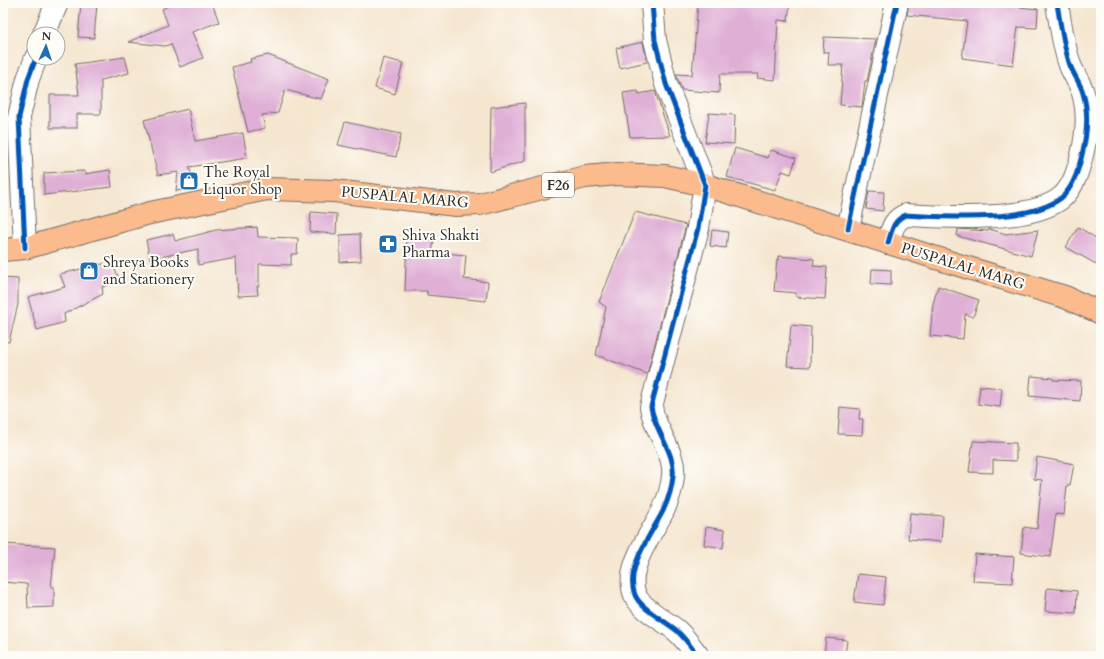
<svg xmlns="http://www.w3.org/2000/svg" width="1104" height="659" font-family="Cardo,serif">
<style>
.building{fill:#dfafd6}
.lines{fill:none;stroke-linecap:round;stroke-linejoin:round}
.minor-casing{stroke:#726c65;stroke-width:24}
.major-casing{stroke:#726c65;stroke-width:24}
.minor{stroke:#fff;stroke-width:22}
.major{stroke:#fbbb8c;stroke-width:22}
.cycleway-casing{stroke:#fdfcf7;stroke-width:8}
.cycleway{stroke:#0057b8;stroke-width:5}
.labels{text-anchor:middle;stroke-width:4;stroke-linejoin:round;paint-order:stroke}
.shield{fill:#fdfcf7;stroke:#6a6a68;stroke-width:1}
.shield-label{font-size:14px;font-weight:bold;fill:#2b2b2b}
.poi-label{font-size:15px;fill:#2b2b2b;stroke:#fdfcf7;text-anchor:start}
.street-label{font-size:15px;fill:#2b2b2b;stroke:#fdfcf7}
</style>
<rect width="100%" height="100%" fill="#fdfcf7"/>
<filter id="ink" filterUnits="userSpaceOnUse"><feTurbulence type="fractalNoise" baseFrequency=".025" numOctaves="2"/><feDisplacementMap in="SourceGraphic" scale="8" xChannelSelector="R" yChannelSelector="G"/><feConvolveMatrix kernelMatrix="1 2 1 2 8 2 1 2 1" color-interpolation-filters="sRGB"/></filter>
<filter id="wash" filterUnits="userSpaceOnUse"><feTurbulence type="fractalNoise" baseFrequency=".012" numOctaves="4" result="noise"/><feDisplacementMap in="SourceGraphic" scale="16" xChannelSelector="R" yChannelSelector="G"/><feGaussianBlur stdDeviation="0.9" result="paint"/><feColorMatrix in="noise" values="0 0 0 0 0 0 0 0 0 0 0 0 0 0 0 0 0 1.4 0 .05"/><feComposite in="paint" operator="in"/></filter>
<g filter="url(#wash)">
<rect width="100%" height="100%" fill="#f5e6d0"/>
<g id="blocks">
<path class="building" d="M81 3 97 4 94 38 78 37Z
M175 3H212L219 22 192 32 203 58 180 67 171 44 165 46 128 42 168 25 162 9Z
M698 3H790L788 21 778 20 775 80 757 78 758 74H720L719 93 682 90 676 74 692 75Z
M909 3H1000V5L1038 9 1037 28 1018 27 1013 65 962 58 967 21 907 15Z
M824 37 876 39 867 81H865L862 107 840 105 843 65H828L829 52H823Z
M643 42 647 62 620 68 616 48Z
M268 55 329 79 321 99 285 90 278 113 262 115 265 128 248 132 232 67 251 62 250 59Z
M125 57 129 73 101 80V114H77V128H50V95H79L75 64Z
M383 58 403 63 395 94 375 88Z
M638 91 639 94 655 91 670 136 630 137 623 93Z
M525 103V161L490 172 491 107Z
M188 109 195 141 243 133 247 158 189 167 196 188 176 191 178 172 158 175 144 120Z
M709 113 735 115 734 144 705 142Z
M345 122 401 134 396 157 338 145Z
M735 148 768 158 771 150 796 158 791 174 782 171 775 190 727 177Z
M110 170 112 187 44 195V173L84 171 85 174Z
M869 191 884 192 883 211 866 209Z
M311 212 337 214 336 234 310 232Z
M635 212 686 225 647 374 596 355 606 307 599 302Z
M257 227 258 237 298 238 297 254H291V265L259 264V286H257L258 295 238 296 236 258 198 265V249L150 259 146 240 173 234 175 241 216 230Z
M1078 227 1101 241V267L1066 247Z
M958 229 988 231 989 229 1006 234 1038 230 1031 256 957 236Z
M712 230 728 232 726 248 710 246Z
M360 234 361 261 340 262V235Z
M407 237 434 240 432 252 466 255 464 279 488 282 486 301 427 295V291H405Z
M778 256 814 259 813 266 827 267 825 299 796 297V293L774 291 777 259 778 260Z
M111 262 120 280 102 287 103 294 64 314 65 322 37 330 28 297 65 287 60 274Z
M872 269 891 270V285L871 284Z
M3 278 18 279V304L9 342 3 341Z
M938 286 979 300 973 317 965 314 963 339 930 336 933 304Z
M791 325 811 327 810 367 787 366Z
M1031 376 1053 378V380L1081 381 1080 401 1029 396Z
M980 386 1002 388 1000 407 978 404Z
M840 407 860 409 859 419H863L862 435 838 434Z
M973 441 1016 443V461L993 460V473L969 472Z
M1037 457 1074 464 1070 485H1067L1064 515 1056 514 1050 557 1021 553 1024 527 1037 529 1042 480 1034 479Z
M910 513 943 516 941 542 908 539Z
M706 527 725 530 723 548 704 545Z
M3 544 55 547 51 587H54V607L28 608 27 584 3 582Z
M975 554 1014 557 1012 583 973 581Z
M858 574 886 577 883 605 854 602Z
M1047 588 1077 591 1076 613 1045 611Z
M826 638 847 640 845 656H824Z"/>
</g>
</g>
<g filter="url(#ink)">
<use href="#blocks" fill-opacity="0" stroke="#726c65" stroke-width="1"/>
<g class="lines">
<defs>
<path id="minor" d="M652 3 655 40 666 84 705 185 698 228 651 407C655 432 676 453 673 476 672 488 668 500 663 511 652 533 624 569 635 595 640 608 665 621 676 630 685 638 691 647 698 656
M44 34 57 3
M848 229 897 3
M888 243C892 230 893 220 906 215 946 217 1029 223 1061 198 1073 188 1078 171 1082 155 1087 135 1089 113 1083 93 1080 82 1072 73 1069 62 1063 43 1060 23 1057 3
M25 248 19 117 28 79 36 58"/>
<path id="major" d="M3 250 25 248 150 213 267 189 334 191 456 205 480 204 585 177 618 174 665 176 705 185 965 267 1065 297 1101 313"/>
</defs>
<use href="#minor" class="minor-casing"/>
<use href="#major" class="major-casing"/>
<use href="#minor" class="minor"/>
<use href="#major" class="major"/>
<defs>
<path id="cycleway" d="M652 3 655 40 666 84 705 185 698 228 651 407C655 432 676 453 673 476 672 488 668 500 663 511 652 533 624 569 635 595 640 608 665 621 676 630 685 638 691 647 698 656
M848 229 897 3
M888 243C892 230 893 220 906 215 946 217 1029 223 1061 198 1073 188 1078 171 1082 155 1087 135 1089 113 1083 93 1080 82 1072 73 1069 62 1063 43 1060 23 1057 3
M25 248 19 117 28 79 36 58"/>
</defs>
<use href="#cycleway" class="cycleway-casing"/>
<use href="#cycleway" class="cycleway"/>
</g>
</g>
<defs>
<symbol id="shop-square" viewBox="-11 -11 22 22"><rect x="-9" y="-9" width="18" height="18" rx="4" fill="#1f6fb2" stroke="#fdfcf7"/><path d="M-5-2.5h2.3a2.7 3.5 0 0 1 5.4 0H5L5.5 6h-11ZM-1.5-2.5h3a1.5 2.3 0 0 0-3 0Z" fill="#fff"/></symbol>
<symbol id="pharmacy-square" viewBox="-11 -11 22 22"><rect x="-9" y="-9" width="18" height="18" rx="4" fill="#1f6fb2" stroke="#fdfcf7"/><path d="M-2-6h4v4h4v4h-4v4h-4v-4h-4v-4h4Z" fill="#fff"/></symbol>
</defs>
<g fill-rule="evenodd">
<use href="#shop-square" x="178" y="170" width="22" height="22"/>
<use href="#pharmacy-square" x="377" y="233" width="22" height="22"/>
<use href="#shop-square" x="78" y="260" width="22" height="22"/>
</g>
<g class="labels">
<rect class="shield" x="542" y="173" width="32" height="24" rx="3"/>
<g class="shield-label">
<text x="558" y="190">F26</text>
</g>
<g class="poi-label">
<text x="203" y="177">The Royal<tspan x="203" dy="17">Liquor Shop</tspan></text>
<text x="402" y="240">Shiva Shakti<tspan x="402" dy="17">Pharma</tspan></text>
<text x="103" y="267">Shreya Books<tspan x="103" dy="17">and Stationery</tspan></text>
</g>
<g class="street-label">
<text transform="translate(405 197) rotate(5)" y="5">PUSPALAL MARG</text>
<text transform="translate(963 266) rotate(17)" y="5">PUSPALAL MARG</text>
</g>
</g>
<rect width="1104" height="659" fill="none" stroke="#fdfcf7" stroke-width="16"/>
<g transform="translate(46 46) rotate(3)"><circle r="19" fill="#fdfcf7" stroke="#a9a8a5"/>
<path d="M0-3L7 15L0 10L-7 15Z" fill="#1f6fb2"/>
<text y="-6" font-size="11" font-weight="bold" text-anchor="middle" fill="#2b2b2b">N</text>
</g>
</svg>
